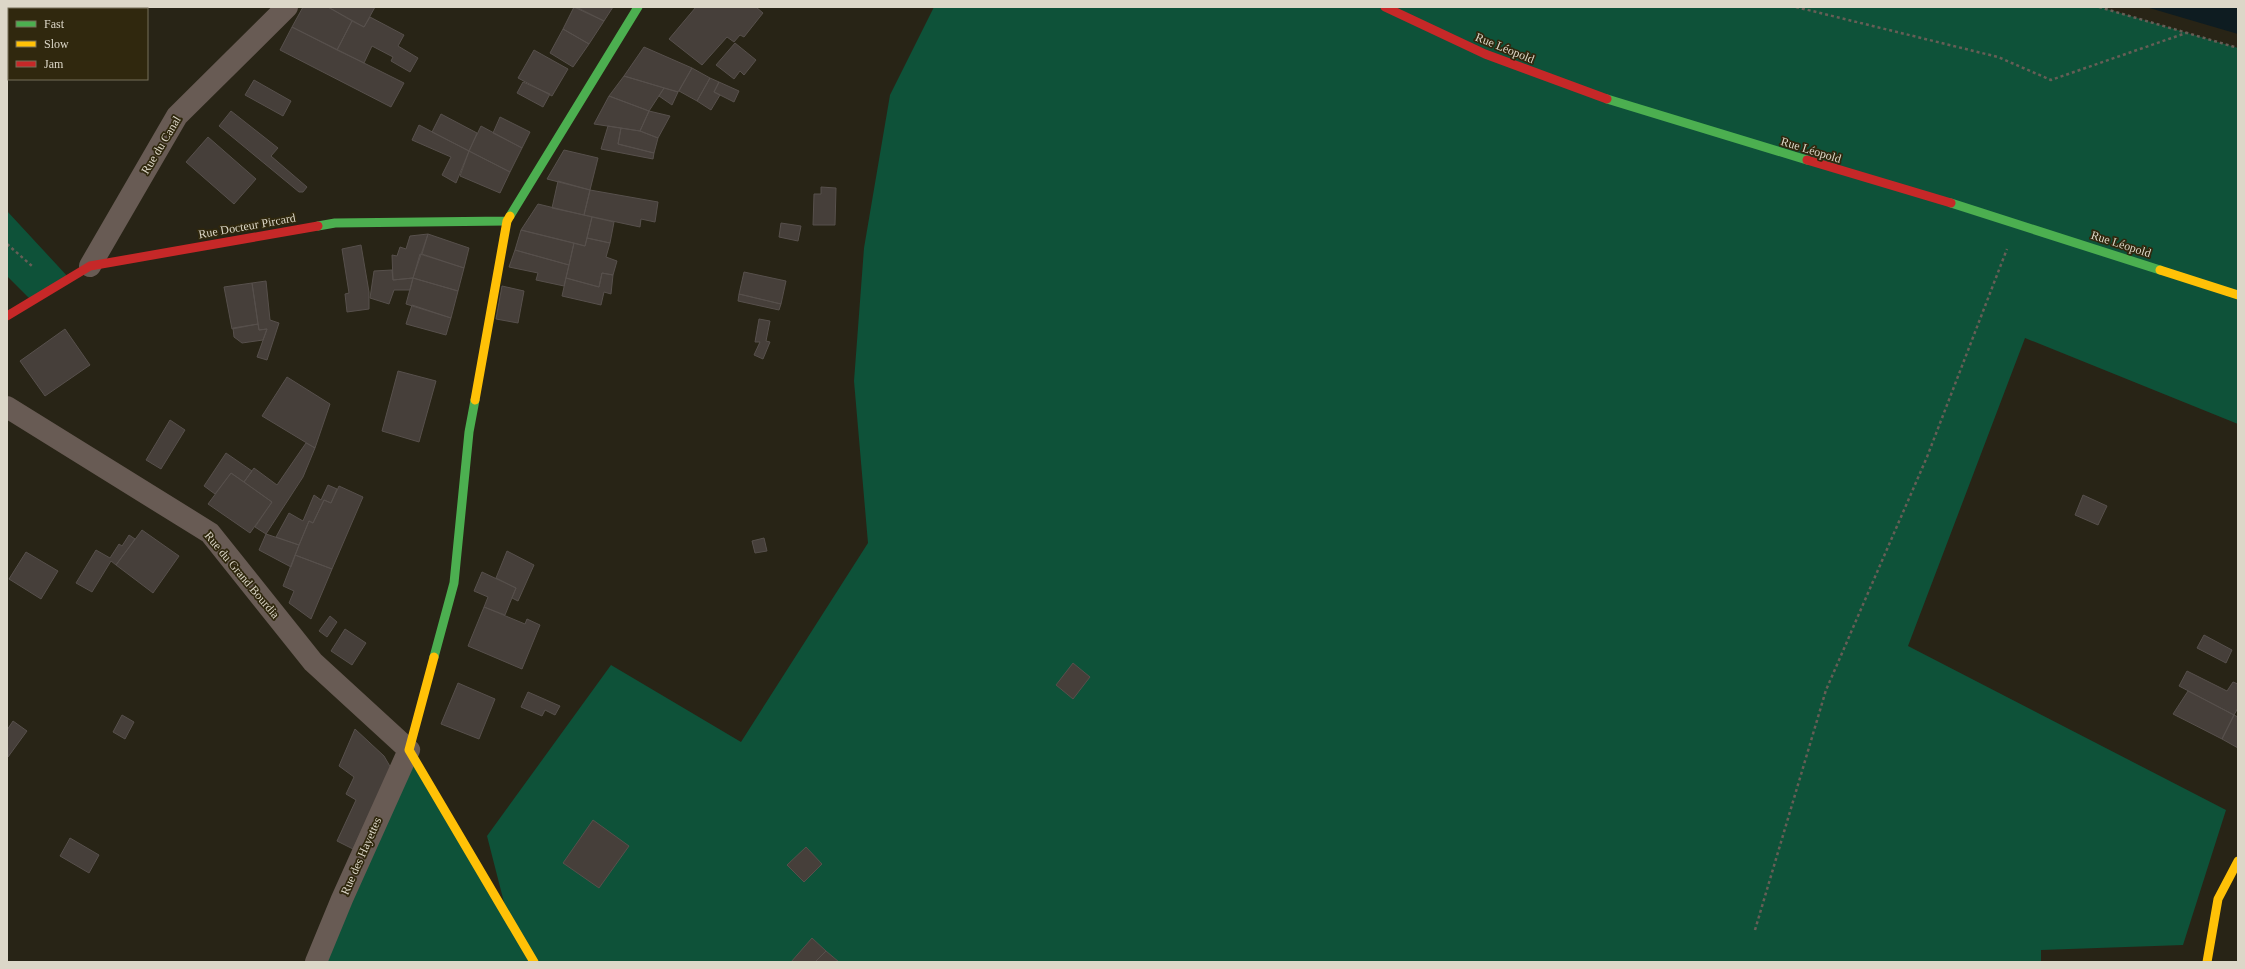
<svg xmlns="http://www.w3.org/2000/svg" width="2245" height="969" font-family="'Times New Roman',serif">
<style>
.green{fill:#0e5239}
.water{fill:#0e1c21}
.building{fill:#463f3a;stroke:#57504c}
.lines{fill:none;stroke-linecap:round;stroke-linejoin:round}
.path{stroke:#665e56;stroke-width:2.5;stroke-dasharray:3 3;stroke-linecap:butt}
.street{stroke:#685b54;stroke-width:22}
.fast{stroke:#4caf50;stroke-width:9}
.slow{stroke:#ffc107;stroke-width:9}
.jam{stroke:#c62828;stroke-width:9}
.labels{text-anchor:middle;stroke-width:3.5;stroke-linejoin:round;paint-order:stroke}
.street-label{font-size:12px;fill:#dcd7c8;stroke:#30280e}
</style>
<rect width="100%" height="100%" fill="#282416"/>
<path class="green" d="M934 7H2100L2238 48V424L2025 338 1908 646 2226 810 2183 945 2041 950V962H310L409 750 508 918 487 836 611 665 741 742 868 543 854 381 864 248 890 95Z
M7 211 69 278 32 301 7 276Z"/>
<path class="water" d="M2146 7H2238V34Z"/>
<path class="building" d="M303 7H328L352 21 337 50 292 27Z
M328 7H375L364 27Z
M574 7 604 21 589 44 563 29Z
M576 7H613L604 21Z
M696 7H756L763 13 744 37 740 35 734 42 727 37 702 65 669 39Z
M370 17 404 35 398 46 418 58 410 72 391 61 393 57 372 46 364 63 337 50 352 21 364 27Z
M292 27 404 83 391 107 280 50Z
M563 29 589 44 573 67 550 53Z
M735 43 756 60 744 75 740 71 734 79 716 65Z
M644 47 692 68 678 92 624 76Z
M534 50 568 69 552 96 518 78Z
M692 68 710 78 697 101 679 91Z
M624 76 664 88 649 111 609 96Z
M710 78 719 82 714 92 720 95 711 110 697 101Z
M254 80 291 101 283 116 245 95Z
M523 82 550 94 543 107 517 93Z
M719 82 739 91 734 102 714 92Z
M664 88 678 92 672 105 659 96Z
M609 96 649 111 640 131 594 124Z
M231 111 278 148 271 156 307 187 303 192H299L219 126Z
M649 111 670 116 658 138 640 131Z
M441 114 477 133 469 151 432 132Z
M500 117 530 132 522 148 493 133Z
M419 125 469 151 456 183 442 175 451 157 412 140Z
M481 126 522 148 510 172 469 151Z
M608 126 621 128 618 144 654 153 653 159 601 149Z
M621 128 640 131 658 138 654 153 618 144Z
M208 137 256 179 234 204 186 162Z
M564 150 598 158 590 190 547 179Z
M469 151 510 172 500 193 460 176Z
M558 181 590 190 584 215 552 208Z
M821 187 836 188 835 225H813L814 194H821Z
M590 190 658 202 655 222 641 219 640 227 584 215Z
M538 204 592 217 585 246 521 230Z
M592 217 614 222 610 243 587 238Z
M781 223 801 226 798 241 779 237Z
M521 230 574 243 569 265 515 250Z
M428 234 413 278 393 280 392 255 397 256 400 247 406 249 410 236Z
M428 234 469 248 464 268 422 254Z
M587 238 610 243 606 257 617 261 613 275 602 273 599 287 566 278 574 243 585 246Z
M361 245 369 292V309L347 312 345 294 349 293 342 249Z
M515 250 569 265 564 286 536 280 538 273 509 267Z
M420 254 464 268 458 291 413 278Z
M392 270 393 280 413 278 410 290H394L389 304 370 298 374 271Z
M744 272 786 281 781 304 739 294Z
M602 273 613 275 611 294 604 292 601 305 562 296 566 278 599 287Z
M413 278 458 291 451 318 406 304Z
M266 281 270 320 279 323 267 360 257 357 267 329 259 330 252 283Z
M252 283 258 324 232 329 224 287Z
M502 286 524 291 518 323 496 319Z
M739 294 781 304 779 310 738 301Z
M412 305 451 318 446 335 406 324Z
M759 319 770 321 766 341 770 342 763 359 754 355 760 342H755Z
M258 324 259 330 267 329 263 340 242 343 234 337 233 328Z
M65 329 90 365 45 396 20 361Z
M398 371 436 381 419 442 382 431Z
M287 377 330 404 315 448 262 416Z
M170 420 185 430 161 469 146 460Z
M306 443 315 448 303 477 266 534 255 527 272 502 244 482 254 468 277 485Z
M226 453 252 471 244 482 231 473 215 494 204 486Z
M231 473 272 502 250 533 208 504Z
M328 485 337 489 331 503 324 500 313 523 309 521 299 545 276 537 289 513 303 521 314 495 321 500Z
M339 486 363 497 332 569 295 555 309 521 313 523 324 500 331 503Z
M2083 495 2107 506 2098 525 2075 515Z
M142 530 179 556 153 593 116 565Z
M266 534 299 545 291 567 259 550Z
M129 535 135 539 116 565 111 561 92 592 76 583 96 550 110 558 119 544 122 546Z
M764 538 767 551 755 553 752 541Z
M507 551 534 565 518 601 512 598 516 588 496 578Z
M26 552 58 571 41 599 9 579Z
M295 555 332 569 311 619 289 603 294 591 283 586Z
M482 572 516 588 505 615 484 607 488 597 474 591Z
M484 607 525 624 527 619 540 625 522 669 468 646Z
M330 616 337 622 327 637 319 631Z
M345 629 366 643 352 665 331 651Z
M2204 635 2232 650 2226 663 2197 648Z
M1073 663 1090 677 1073 699 1056 685Z
M2187 671 2227 691 2233 682 2238 684V708L2234 715 2179 686Z
M458 683 495 699 479 739 441 724Z
M2188 691 2234 715 2222 739 2173 714Z
M528 692 560 706 555 715 545 710 542 716 521 707Z
M122 715 134 722 125 739 113 732Z
M2234 715 2238 717V748L2222 739Z
M13 721 27 731 8 757 7 730Z
M355 729 384 756 391 768 353 849 337 841 356 800 346 794 354 777 339 766Z
M593 820 629 846 599 888 563 863Z
M70 838 99 855 89 873 60 856Z
M806 847 822 864 804 882 787 865Z
M812 938 826 951 815 962H791Z
M826 951 839 962H815Z"/>
<g class="lines">
<path class="path" d="M1796 7 1998 57 2051 80 2186 33
M2099 7 2238 48
M7 244 32 266
M1755 930 1826 690 1927 457 2007 249"/>
<path class="street" d="M90 266 177 116 287 7
M7 407 210 533 313 662 409 750 342 899 316 962"/>
<path class="fast" d="M1607 99 1807 160
M1951 203 2160 270
M510 216 638 7
M318 226 335 223 507 221
M434 657 454 583 469 432 475 400"/>
<path class="slow" d="M2160 270 2238 295
M475 400 507 221 510 216
M434 657 409 750 534 962
M2207 962 2218 899 2238 861"/>
<path class="jam" d="M1385 7 1485 54 1607 99
M1807 160 1951 203
M7 316 90 266 318 226"/>
</g>
<g class="labels">
<g class="street-label">
<text transform="translate(1505 48) rotate(22)" y="4">Rue Léopold</text>
<text transform="translate(161 145) rotate(-59)" y="4">Rue du Canal</text>
<text transform="translate(1811 150) rotate(17)" y="4">Rue Léopold</text>
<text transform="translate(247 226) rotate(-10)" y="4">Rue Docteur Pircard</text>
<text transform="translate(2121 244) rotate(18)" y="4">Rue Léopold</text>
<text transform="translate(242 575) rotate(50)" y="4">Rue du Grand Bourdia</text>
<text transform="translate(361 856) rotate(-66)" y="4">Rue des Hayettes</text>
</g>
</g>
<rect width="2245" height="969" fill="none" stroke="#dcd7c8" stroke-width="16"/>
<rect x="8" y="8" width="140" height="72" fill="#30280e" stroke="#756e58"/>
<rect x="16" y="21" width="20" height="6" fill="#4caf50" stroke="#756e58"/>
<text x="44" y="28" font-size="12" fill="#dcd7c8">Fast</text>
<rect x="16" y="41" width="20" height="6" fill="#ffc107" stroke="#756e58"/>
<text x="44" y="48" font-size="12" fill="#dcd7c8">Slow</text>
<rect x="16" y="61" width="20" height="6" fill="#c62828" stroke="#756e58"/>
<text x="44" y="68" font-size="12" fill="#dcd7c8">Jam</text>
</svg>
